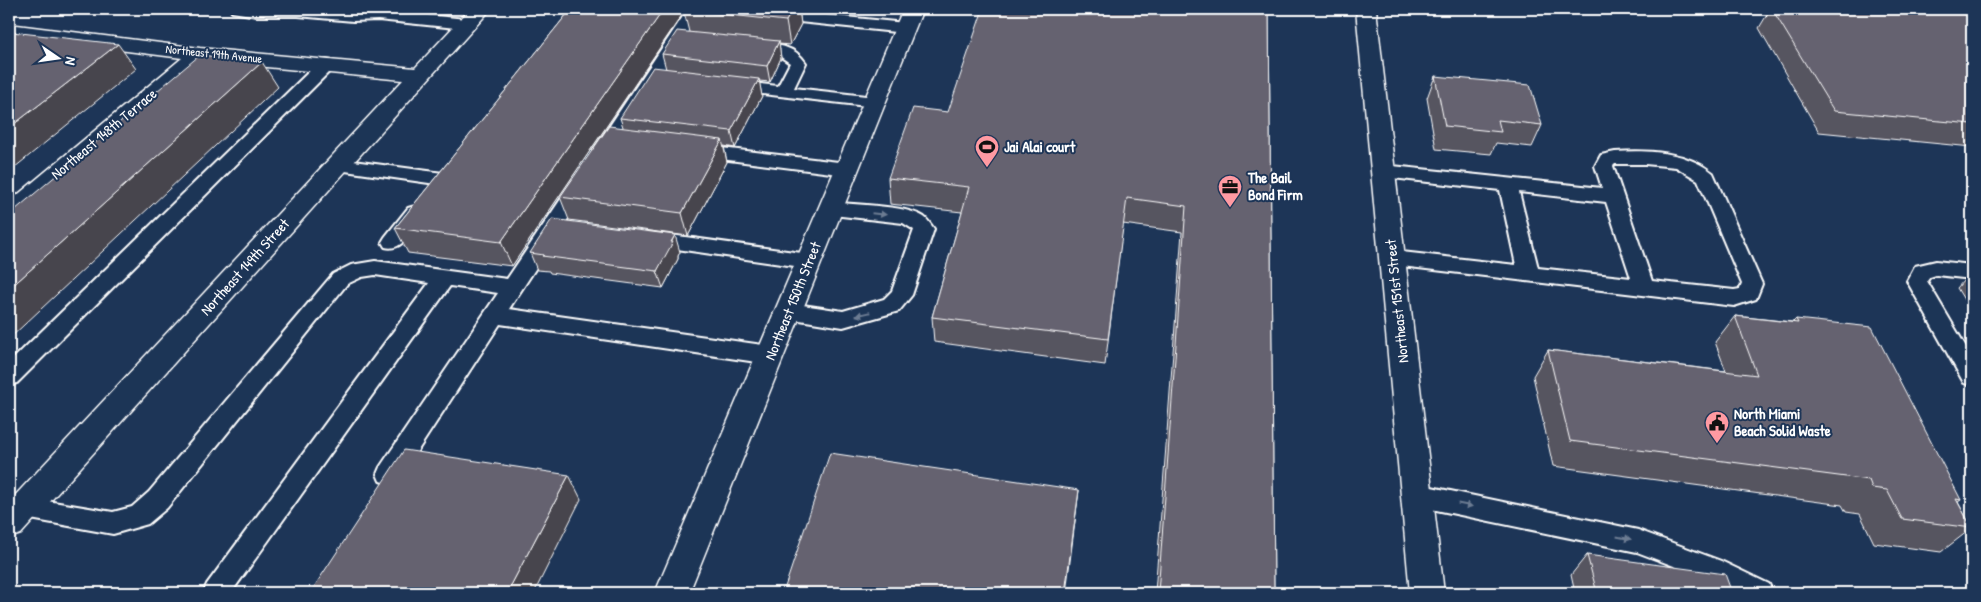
<svg xmlns="http://www.w3.org/2000/svg" width="1981" height="602" font-family="'Patrick Hand',sans-serif">
<style>
.lines{fill:none;stroke-linecap:round;stroke-linejoin:round}
.service-casing{stroke:#fff;stroke-width:4}
.minor-casing{stroke:#fff;stroke-width:3}
.tertiary-casing{stroke:#fff;stroke-width:3}
.service{fill:#1d3557;fill-rule:evenodd}
.minor{fill:#1d3557;fill-rule:evenodd}
.tertiary{fill:#1d3557;fill-rule:evenodd}
.wall{fill:#575460;stroke:#fff}
.shaded-wall{fill:#47454e;stroke:#fff}
.building{fill:#656270;stroke:#fff}
.oneway{fill:#6c7c92}
.labels{text-anchor:middle;stroke-width:4;stroke-linejoin:round;paint-order:stroke}
.far-street-label{font-size:12px;fill:#fff;stroke:#1d3557}
.street-label{font-size:15px;fill:#fff;stroke:#1d3557}
.poi-label{font-size:15px;font-weight:bold;fill:#fff;stroke:#1d3557;text-anchor:start}
</style>
<rect width="100%" height="100%" fill="#1d3557"/>
<filter id="ink" filterUnits="userSpaceOnUse"><feTurbulence type="fractalNoise" baseFrequency=".02" numOctaves="2"/><feDisplacementMap in="SourceGraphic" scale="10" xChannelSelector="R" yChannelSelector="G"/><feConvolveMatrix kernelMatrix="1 2 1 2 8 2 1 2 1" color-interpolation-filters="sRGB"/></filter>
<g filter="url(#ink)">
<g class="lines">
<defs>
<path id="service" d="M230 9 378 10 466 19 472 21 474 24 472 27 466 29 378 20 353 21 298 16H257L232 12Z
M688 9H704L609 155 602 157 595 155 593 151Z
M715 9H766L905 23 911 25 913 28 911 31 905 33 723 14 717 12Z
M752 43C773 44 794 44 806 63L794 88 875 97 881 98 884 102 881 106 875 107 727 90 724 86 727 82 733 81 778 86 790 63 778 55 746 52 744 48 746 44Z
M326 60 332 61 334 65 332 69 17 383 9 386V363L320 61Z
M696 145 847 163 854 165 856 169 854 173 847 175 689 155 687 151 689 147Z
M1615 152C1648 150 1686 151 1713 173L1762 284 1756 299 1734 306 1393 265 1386 263 1383 258 1386 253 1393 251 1516 265 1500 190 1383 177 1376 175 1374 171 1376 167 1383 165 1602 188 1595 166 1601 155ZM1615 164H1645L1676 167 1698 180 1742 284 1740 289 1734 290 1652 281 1613 166ZM1519 192 1606 202 1631 278 1538 268Z
M338 159 443 173 450 175 452 179 450 183 443 185 331 169 329 165 331 161Z
M580 179 587 181 590 185 509 309 770 346 778 349 781 355 778 361 770 364 500 324 398 481 389 484 380 481 377 474 380 467 498 293 450 286 231 593H203L207 584 429 283 375 275 362 277 347 284 167 508 148 524 113 534 14 516 10 508 14 500 23 497 113 512 132 507 149 492 333 274 351 265 375 261 507 279 573 181Z
M831 202C854 205 907 205 924 217 928 220 931 225 934 229L912 295 899 311 843 327 781 317 778 311 781 305 789 303 843 311 884 299 892 291 914 230 903 223 824 214 821 209 824 204Z
M415 206 422 208 425 213 422 218C412 230 403 252 385 247L382 242 385 237 408 208Z
M649 232 809 254 816 256 819 261 816 266 809 268 642 244 639 239 642 234Z
M1936 261 1972 265V279L1936 275 1930 277 1927 281 1972 357V386L1964 383 1907 281 1915 266Z
M1417 484 1638 530 1721 561 1769 584 1773 593H1734L1703 577 1637 552 1417 506 1408 503 1405 495 1408 487Z"/>
<path id="minor" d="M470 9H491L21 534 9 538V502L403 80 205 61 18 221 9 224V202L182 58 9 36V24L200 48 415 68Z
M903 9H923L689 593H655Z"/>
<path id="tertiary" d="M1356 9H1376L1444 593H1410Z"/>
</defs>
<use href="#service" class="service-casing"/>
<use href="#minor" class="minor-casing"/>
<use href="#tertiary" class="tertiary-casing"/>
<use href="#service" class="service"/>
<use href="#minor" class="minor"/>
<use href="#tertiary" class="tertiary"/>
</g>
<path class="wall" d="M571 9H809L808 11 799 10 801 24 790 45 779 44 781 58 770 82 759 81 762 96 735 148 724 146 727 162 688 236 569 220 560 197 623 127 620 118 666 69 662 54 689 32 684 12 512 266 408 253 395 228Z
M1269 9 1274 593H1155L1182 232 1123 224 1105 365 934 342 932 317 962 212 890 204 888 178 948 112Z
M1765 9H1972V147L1819 132 1759 28 1768 13Z
M1435 76 1542 125 1532 147 1496 143 1491 154 1436 149 1427 98Z
M680 252 678 256V259L663 288 550 273 549 271 537 270 530 253Z
M1972 271V313L1957 288Z
M1735 316 1793 322 1796 319 1961 500 1958 502 1972 528 1941 552 1874 543 1860 514 1846 512 1842 505 1553 466 1533 376 1548 350 1726 371 1715 342Z
M1587 555 1732 593H1575L1571 575Z"/>
<path class="shaded-wall" d="M664 9H686L684 10V12L512 266 501 242Z
M793 9H799L801 24 790 45 786 21Z
M779 41 781 58 770 82 767 66Z
M118 44 136 69 9 172V128Z
M262 62 278 87 9 339V289Z
M759 79 762 96 735 148 731 131Z
M722 140 727 162 688 236 682 213Z
M675 235 680 252 678 256V259L663 288 657 271Z
M569 475 581 499 534 593H507Z
M1079 490 1066 593H1065Z"/>
<path class="building" d="M571 9H664L501 242 395 228Z
M685 9H793L786 21 684 10Z
M983 9H1269L1274 593H1158L1186 206 1127 198 1108 339 932 317 969 187 888 178 913 108 948 112Z
M1772 9 1791 10 1790 9H1972V124L1834 111Z
M677 31 779 41 767 66 662 54Z
M12 32 118 44 9 128V34Z
M200 55 262 62 9 289V215Z
M653 67 759 79 731 131 620 118Z
M1435 76 1530 85 1542 125 1498 120 1501 132 1445 126Z
M609 126 722 140 682 213 560 197Z
M552 219 675 235 671 242H673L657 271 542 256 544 255 530 253Z
M1735 316 1798 323 1796 319 1872 327 1961 500 1956 499 1972 528 1902 519 1887 490 1872 488 1869 480 1570 441 1548 350 1757 375Z
M404 450 569 475 507 593H310Z
M830 453 1079 490 1065 593H783Z
M1587 555 1725 574 1732 593H1597Z"/>
<defs><path id="oneway-solid" d="M-6-.8H1V-3.2L6.5 0L1 3.2V.8H-6Z" transform="scale(1.25)"/></defs>
<g class="oneway">
<use href="#oneway-solid" transform="translate(879 214) rotate(6)"/>
<use href="#oneway-solid" transform="translate(863 314) rotate(166)"/>
<use href="#oneway-solid" transform="translate(1465 505) rotate(12)"/>
<use href="#oneway-solid" transform="translate(1624 538) rotate(11)"/>
</g>
</g>
<defs>
<symbol id="stadium-pin" viewBox="-11 -11 22 30"><path d="M0 17L-7.5 6A9.5 9.5 0 1 1 7.5 6Z" fill="#ff9aa2" stroke="#1d3557"/><path d="M0-5a6.5 5 0 1 0 0 10a6.5 5 0 1 0 0-10ZM-3.5-1.8h7v3.6h-7Z" fill="#111"/></symbol>
<symbol id="office-pin" viewBox="-11 -11 22 30"><path d="M0 17L-7.5 6A9.5 9.5 0 1 1 7.5 6Z" fill="#ff9aa2" stroke="#1d3557"/><path d="M-6-3h4V-5.5h4V-3h4V5H-6ZM-1-4.5V-3h2v-1.5ZM-6 0V1H6V0Z" fill="#111"/></symbol>
<symbol id="civic-pin" viewBox="-11 -11 22 30"><path d="M0 17L-7.5 6A9.5 9.5 0 1 1 7.5 6Z" fill="#ff9aa2" stroke="#1d3557"/><path d="M-.6-6.5H3V-4.5H.6V-3L4-1V1h2V6H-6V1h2V-1L-.6-3ZM-1.2 2.5V6h2.4V2.5Z" fill="#111"/></symbol>
</defs>
<g fill-rule="evenodd">
<use href="#stadium-pin" x="973" y="133" width="28" height="38"/>
<use href="#office-pin" x="1216" y="173" width="28" height="38"/>
<use href="#civic-pin" x="1703" y="409" width="28" height="38"/>
</g>
<g class="labels">
<g class="far-street-label">
<text transform="translate(214 54) rotate(6)" y="4">Northeast 19th Avenue</text>
</g>
<g class="street-label">
<text transform="translate(104 134) rotate(-40)" y="5">Northeast 148th Terrace</text>
<text transform="translate(245 267) rotate(-48)" y="5">Northeast 149th Street</text>
<text transform="translate(793 301) rotate(-68)" y="5">Northeast 150th Street</text>
<text transform="translate(1397 301) rotate(-96)" y="5">Northeast 151st Street</text>
</g>
<g class="poi-label">
<text x="1004" y="152">Jai Alai court</text>
<text x="1248" y="183">The Bail<tspan x="1248" dy="17">Bond Firm</tspan></text>
<text x="1734" y="419">North Miami<tspan x="1734" dy="17">Beach Solid Waste</tspan></text>
</g>
</g>
<rect width="1981" height="602" fill="none" stroke="#1d3557" stroke-width="30"/>
<rect x="15" y="15" width="1951" height="572" fill="none" stroke="#fff" stroke-width="2" filter="url(#ink)"/>
<g transform="translate(58 58) rotate(103)" stroke="#1d3557" stroke-width="4" paint-order="stroke">
<path d="M0-4L9 19L0 12L-9 19Z" fill="#ffffff"/>
<text y="-8" font-size="14" font-weight="bold" text-anchor="middle" fill="#ffffff">N</text>
</g>
</svg>
